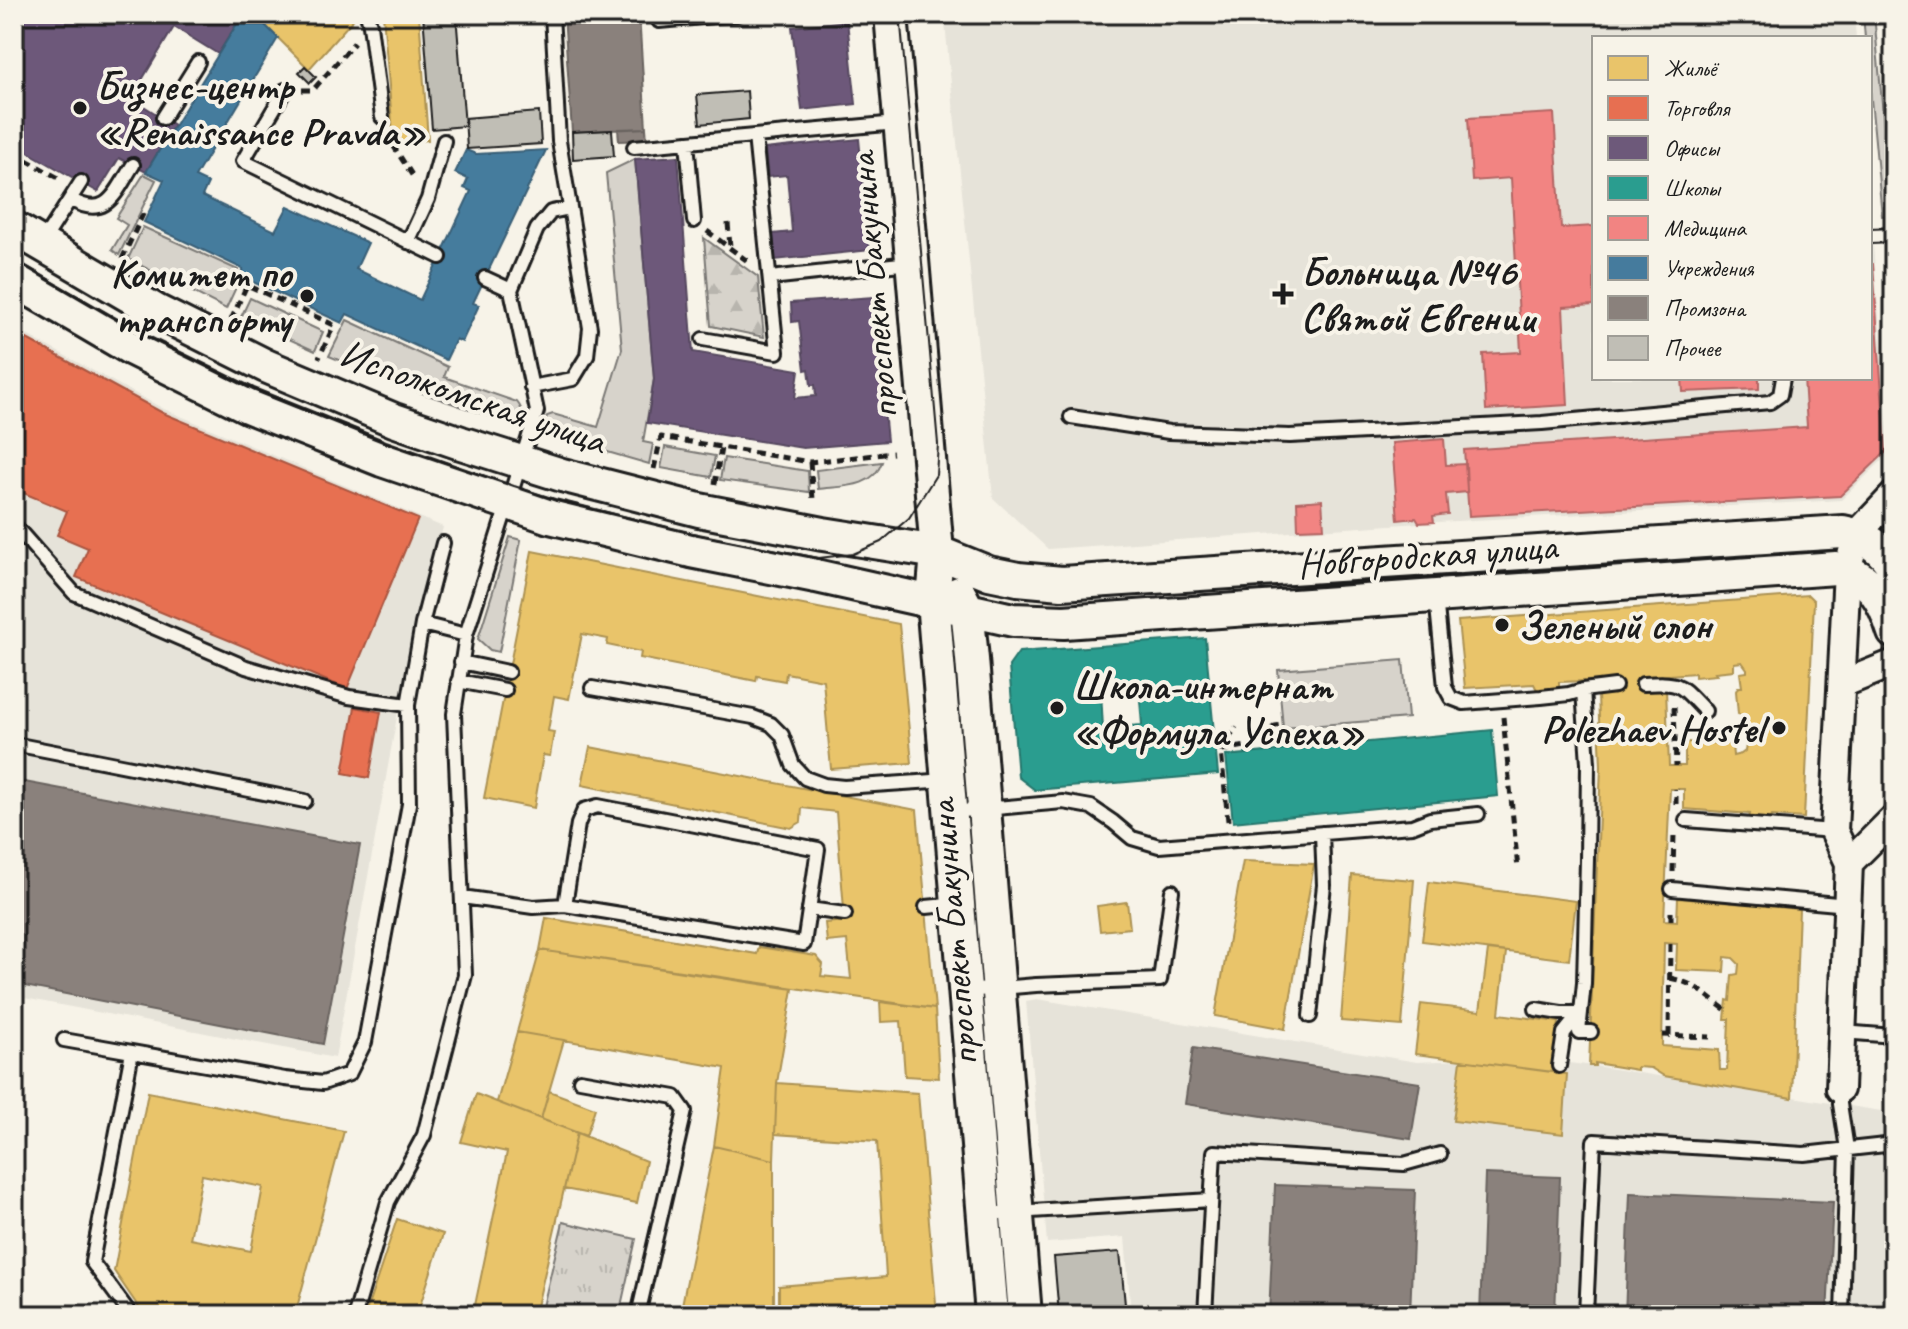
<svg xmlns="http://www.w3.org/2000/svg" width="1908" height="1329" font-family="Caveat,sans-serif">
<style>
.built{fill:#e6e3d9}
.grass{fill:#d7d3cb;stroke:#7a7874;stroke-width:2}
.forest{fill:url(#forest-firs);stroke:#7a7874;stroke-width:2}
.park{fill:url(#park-tufts);stroke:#7a7874;stroke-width:2}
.homes{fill:#e9c46a;stroke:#ac9253;stroke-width:2;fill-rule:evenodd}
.shops{fill:#e76f51;stroke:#aa5641;stroke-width:2}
.offices{fill:#6d597a;stroke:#55475e;stroke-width:2}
.schools{fill:#2a9d8f;stroke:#26766c;stroke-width:2;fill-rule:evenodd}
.health{fill:#f28482;stroke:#b26563;stroke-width:2}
.public{fill:#457b9d;stroke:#395e76;stroke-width:2}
.industry{fill:#8a817c;stroke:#69635f;stroke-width:2}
.building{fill:#c0beb5;stroke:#1c1c1c;stroke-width:2}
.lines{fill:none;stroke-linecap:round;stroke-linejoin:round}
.service-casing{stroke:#1c1c1c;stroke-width:18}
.minor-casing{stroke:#1c1c1c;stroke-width:32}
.tertiary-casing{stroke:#1c1c1c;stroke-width:38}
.path{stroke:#1c1c1c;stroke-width:5;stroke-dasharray:8 6;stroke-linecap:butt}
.service{stroke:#f7f3e8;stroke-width:12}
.minor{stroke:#f7f3e8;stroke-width:26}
.tertiary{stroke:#f7f3e8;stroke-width:32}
.tram{stroke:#1c1c1c;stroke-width:2}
.poi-dot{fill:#1c1c1c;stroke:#f7f3e8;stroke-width:3}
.labels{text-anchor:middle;stroke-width:8;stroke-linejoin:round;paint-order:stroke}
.poi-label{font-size:40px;font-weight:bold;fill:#1c1c1c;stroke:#f7f3e8;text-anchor:start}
.street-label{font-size:40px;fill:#1c1c1c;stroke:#f7f3e8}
</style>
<defs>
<pattern id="forest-firs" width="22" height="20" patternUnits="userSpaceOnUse" patternTransform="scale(2)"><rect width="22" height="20" fill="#d7d3cb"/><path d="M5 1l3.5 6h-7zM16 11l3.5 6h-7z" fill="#b8b5ae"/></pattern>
<pattern id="park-tufts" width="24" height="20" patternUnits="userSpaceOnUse" patternTransform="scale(2)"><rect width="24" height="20" fill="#d7d3cb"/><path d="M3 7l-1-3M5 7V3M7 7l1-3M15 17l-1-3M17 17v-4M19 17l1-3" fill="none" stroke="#b8b5ae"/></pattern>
</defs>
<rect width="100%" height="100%" fill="#f7f3e8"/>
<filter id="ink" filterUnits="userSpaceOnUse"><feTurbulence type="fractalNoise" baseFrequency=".0125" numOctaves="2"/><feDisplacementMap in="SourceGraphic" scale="16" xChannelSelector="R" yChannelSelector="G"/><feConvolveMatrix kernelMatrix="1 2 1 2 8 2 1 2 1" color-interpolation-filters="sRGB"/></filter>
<g filter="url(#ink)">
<path class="built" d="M944 14H1854L1856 38H1594V378H1870V209L1890 453 1841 500 1419 523 1048 549 993 498Z
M14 328 164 409 443 527 402 689 335 1058 14 996Z
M1037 999 1417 1062 1461 1060 1566 1074 1568 1063 1595 1066 1894 1113V1315H1131L1125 1237 1047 1243 1026 1001Z"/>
<path class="grass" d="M1863 14H1874L1892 215 1882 216 1870 88V38H1865Z
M635 159 654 379 643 442 653 444 649 464 545 434 544 423 547 416 553 414 598 427 622 349 606 173Z
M144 174 156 180 119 255 112 250 127 225 116 218Z
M143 227 238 270 234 278 239 281 226 309 128 259Z
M1894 247V355L1884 248Z
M250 298 323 332 315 351 241 317Z
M347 320 448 367 444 377 517 402C524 411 524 416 518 426L405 387 329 356Z
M665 447 715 456 711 477 661 468Z
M724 458 808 471 809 492 720 480Z
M882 462C873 489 842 486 818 489L816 470Z
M510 537 521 540 499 652 490 650 478 639Z
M1403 660 1408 718 1283 728 1278 670Z"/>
<path class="forest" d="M704 238 758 277 764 337 711 326Z"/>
<path class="park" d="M563 1222 636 1239 619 1315H541Z"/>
<path class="homes" d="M254 14H358L309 69Z
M383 14H419L428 140 402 142 393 134Z
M532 551 899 624 912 763 831 769 823 680 786 673 785 681 757 676 756 681 640 658 641 652 607 645 608 639 582 634 569 699 554 696 548 731 554 732 550 756 543 755 534 808 484 798Z
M1808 595 1814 601 1804 818 1772 816 1771 820 1749 818 1750 814 1684 809V789H1670L1664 920 1677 921 1678 898 1744 904V899L1768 901 1767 906 1799 909 1792 1098 1664 1076 1651 1068 1637 1067V1070L1595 1063V1066H1589L1601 766 1598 695 1616 694 1614 680 1559 682V688L1537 690 1534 684 1465 688 1458 621ZM1742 662 1747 669V672L1740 673 1742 687H1738L1736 691 1738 714 1742 715 1741 739 1747 740 1745 751 1741 754 1733 756 1732 744 1685 742V766H1669L1666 689 1643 691 1642 677 1695 673V677L1717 675 1715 672 1734 670V663ZM1664 943 1677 944 1676 970 1724 972 1725 957 1733 958 1739 964 1738 974 1732 975 1730 1001 1727 1000 1725 1019H1729L1727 1070H1720L1719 1050 1662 1046Z
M590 747 917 810 935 1009 540 950 546 918 757 954 759 947 816 956 823 964 821 976 851 979 847 940 827 942 825 923 845 921 836 812 802 808 801 822 791 828 582 785Z
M1243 861 1314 864 1285 1029 1215 1016Z
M1352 875 1414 880 1402 1026 1341 1021Z
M1429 882 1576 901 1569 960 1422 941Z
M1127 902 1130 928 1100 931 1097 906Z
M540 950 793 989 777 1083 774 1160 714 1146 725 1068 517 1032Z
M1488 950 1506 952 1499 1014 1559 1022 1553 1072 1415 1054 1421 1004 1480 1011Z
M880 1002 935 1009 939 1078 905 1076 901 1021 881 1022Z
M517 1032 564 1040 541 1119 497 1102Z
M1461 1060 1567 1074 1563 1134 1453 1121Z
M777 1083 918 1093 937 1315H779V1286L886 1277 877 1141 775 1134Z
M549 1091 595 1108 586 1136 541 1119Z
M148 1092 344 1131 295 1315H144L114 1271ZM202 1175 263 1187 251 1251 190 1239Z
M476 1094 577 1133 535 1315H473L507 1152 461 1142Z
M577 1133 646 1161 637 1203 564 1189Z
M714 1146 774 1160V1315H680Z
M397 1219 443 1234 417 1315H365Z"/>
<path class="shops" d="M14 332 163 413 418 519 347 689 76 577 88 548 57 535 67 511 14 489Z
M355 707 381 712 369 778 343 773Z
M14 1085 21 1086 14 1127Z
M14 1195 24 1197 17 1241 14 1240Z"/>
<path class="offices" d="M14 14H243L218 54 174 27 131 98 174 125 146 172 119 158 98 192 14 144Z
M847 21 856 104 802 110 792 27Z
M859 139 870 250 775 260 773 234 792 232 787 175 768 177 765 149Z
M678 156 693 352 799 370 795 398 816 396 815 385H811L809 369 805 370 799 321 792 322 791 303 873 297 887 441 803 448 647 423 654 379 635 159Z"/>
<path class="schools" d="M1205 638 1218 774 1035 790 1018 777 1009 666 1019 652ZM1139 688 1142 725 1103 728 1101 691Z
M1492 730 1498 796 1233 822 1226 756Z"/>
<path class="health" d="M1554 113 1561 228 1594 226V305L1563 307 1568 405 1486 410 1483 354 1521 352 1511 178 1472 181 1468 118Z
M1870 264H1873L1886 452 1840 496 1469 516 1464 450 1807 427 1804 378H1870Z
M1682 378H1759V389L1683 392Z
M1444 439 1446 465 1466 464 1467 492 1446 494 1448 514 1433 516 1434 522 1419 523 1416 518 1398 520 1392 443Z
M1322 500 1324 528 1298 529 1297 502Z"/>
<path class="public" d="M243 14H254L278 38 195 177 208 183 202 196 275 231 288 206 368 243 356 269 420 300 471 191 464 188 468 179 455 173 466 150 476 154 546 150 473 303 479 305 462 342 456 339 446 360 347 314 342 323 240 276 243 269 144 222 164 180 146 172Z"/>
<path class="industry" d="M564 14H639L646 128 572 132Z
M646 128 647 140 619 141 618 129Z
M14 780 360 845 323 1044 14 984Z
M1193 1048 1420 1083 1411 1139 1185 1104Z
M1485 1174 1560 1177 1555 1315H1480Z
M1275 1185 1415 1190 1410 1315H1269Z
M1630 1193 1833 1202 1827 1315H1625Z"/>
<path class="building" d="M423 14H456L465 126 432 129Z
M305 66 316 77 310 83 299 72Z
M747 91 749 119 700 124 697 95Z
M539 112 541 144 467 149 465 118Z
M612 130 614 156 573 159 572 132Z
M1120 1252 1126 1315H1059L1054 1257Z"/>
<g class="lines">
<defs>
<path id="service" d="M367 14 370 25 382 117
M659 21 737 14
M285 90 243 161 440 257
M163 118 198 62
M687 142 694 221
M634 147 897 123
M70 199C107 221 115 193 133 165
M1870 236 1894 235
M408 242 428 199 444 141
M42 243 81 182
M485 278 511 290
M770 278 910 263
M703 339 777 352 755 136
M531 387 573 379 587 356 590 328 559 141 552 14
M1071 417 1169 432 1290 436 1542 423 1770 402 1780 395 1783 378
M14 525 74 593 246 667 349 697 408 705
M1436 597 1445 687 1451 698 1464 703 1541 697 1569 694 1583 690 1615 686
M422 624 466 635
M461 662 508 672
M458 681 505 690
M1643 684C1682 682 1678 683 1705 711
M592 688 753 717 771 724 782 735 793 765 805 778 824 785 844 787 948 780
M1583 690 1588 763 1587 860 1584 983 1579 1032H1591
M14 744 305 801
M951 812 1063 802 1091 807 1113 822 1132 838 1159 846 1412 826 1430 819 1478 814
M1686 820 1834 831
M1672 889 1848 905
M462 897 533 907 565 905 804 944 818 849 598 806 584 810 578 824 565 905
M926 907 958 904
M809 909 845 914
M966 991 1036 985 1160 980 1172 891
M1536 1009 1561 1013H1580L1564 1033 1559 1066
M1310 1016 1324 885 1322 833
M1842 1032 1894 1036
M64 1040 285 1079 323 1083 349 1074 365 1042 409 804 408 705 422 624 443 543
M580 1080 675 1097 685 1111 638 1315
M1840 1089V1104L1847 1149 1842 1315
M984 1214 1211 1200
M131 1315 92 1262 132 1052
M355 1315 388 1202 424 1135 465 975 454 714 466 635 537 411 511 290 537 229 551 212 570 208
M1205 1315 1214 1152 1404 1164 1440 1154
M1586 1315 1594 1141 1804 1154 1894 1144"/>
<path id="minor" d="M1842 684 1894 663
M1849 863 1894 818
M1840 1089 1849 863 1834 831 1847 570 1857 534 1894 495"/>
<path id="tertiary" d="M891 14 937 552 933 601 992 1315
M14 228 156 311 266 366 394 420 461 443 562 475 699 510 823 534 937 552 989 573 1018 579 1062 583 1843 532C1866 536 1883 548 1894 568
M14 280 132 349 247 406 382 460 550 517 691 551 816 576 1013 620 1064 622 1836 568C1872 576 1884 600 1894 632
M959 593 967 608 972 659 1025 1315"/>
</defs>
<use href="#service" class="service-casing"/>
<use href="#minor" class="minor-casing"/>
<use href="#tertiary" class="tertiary-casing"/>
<path class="path" d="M302 90H313L354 43
M385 133 414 178
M14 153 62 180
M728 223 730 247
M707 231 750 263
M122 259 144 212 148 213
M231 320 247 285 334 325 319 358
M810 462 813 499
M654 469 661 437 810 462 893 453
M715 484 721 448
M1674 707 1676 766
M1503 717 1518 869
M1222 750 1252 745 1275 726 1283 725
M1676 804V789
M1228 821 1221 751 1236 727
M1673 872 1674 834
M1671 920V906
M1670 978C1698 984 1703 994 1726 1010
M1662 1035 1710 1037
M1669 1036 1670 943"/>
<use href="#service" class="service"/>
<use href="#minor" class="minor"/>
<use href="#tertiary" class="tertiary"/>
<path class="tram" d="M14 259 144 334 254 388 386 441 514 486 555 499 695 534 819 558 853 554 881 542 909 518 936 475 938 444 900 14"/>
</g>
</g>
<g class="poi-dot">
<circle cx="80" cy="108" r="8"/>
<path d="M1279 282h8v8h8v8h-8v8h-8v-8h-8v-8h8z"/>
<circle cx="307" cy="296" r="8"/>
<circle cx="1502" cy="625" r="8"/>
<circle cx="1057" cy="708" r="8"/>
<circle cx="1779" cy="728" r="8"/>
</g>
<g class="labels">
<g class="poi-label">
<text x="96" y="99">Бизнес-центр<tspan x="96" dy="46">«Renaissance Pravda»</tspan></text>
<text x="1301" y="285">Больница №46<tspan x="1301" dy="46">Святой Евгении</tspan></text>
<text x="291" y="287" text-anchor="end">Комитет по<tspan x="291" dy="46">транспорту</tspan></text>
<text x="1518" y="639">Зеленый слон</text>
<text x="1073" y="699">Школа-интернат<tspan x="1073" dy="46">«Формула Успеха»</tspan></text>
<text x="1763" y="742" text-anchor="end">Polezhaev Hostel</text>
</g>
<g class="street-label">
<text transform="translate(872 286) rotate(-95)" y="14">проспект Бакунина</text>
<text transform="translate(473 396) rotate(19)" y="14">Исполкомская улица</text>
<text transform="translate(1427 554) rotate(-4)" y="14">Новгородская улица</text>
<text transform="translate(952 933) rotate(-95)" y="14">проспект Бакунина</text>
</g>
</g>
<rect width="1908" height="1329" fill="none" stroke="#f7f3e8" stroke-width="48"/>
<rect x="24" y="24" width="1860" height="1281" fill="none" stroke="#1c1c1c" stroke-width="3" filter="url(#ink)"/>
<rect x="1592" y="36" width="280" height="344" fill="#f7f3e8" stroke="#9f9d96" stroke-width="2"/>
<rect x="1608" y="56" width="40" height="24" fill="#e9c46a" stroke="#9f9d96" stroke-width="2"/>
<text x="1664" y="76" font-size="24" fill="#1c1c1c">Жильё</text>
<rect x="1608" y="96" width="40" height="24" fill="#e76f51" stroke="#9f9d96" stroke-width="2"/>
<text x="1664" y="116" font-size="24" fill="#1c1c1c">Торговля</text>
<rect x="1608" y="136" width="40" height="24" fill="#6d597a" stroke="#9f9d96" stroke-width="2"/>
<text x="1664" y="156" font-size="24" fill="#1c1c1c">Офисы</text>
<rect x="1608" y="176" width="40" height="24" fill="#2a9d8f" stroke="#9f9d96" stroke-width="2"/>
<text x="1664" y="196" font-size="24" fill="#1c1c1c">Школы</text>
<rect x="1608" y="216" width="40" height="24" fill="#f28482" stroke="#9f9d96" stroke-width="2"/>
<text x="1664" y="236" font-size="24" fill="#1c1c1c">Медицина</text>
<rect x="1608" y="256" width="40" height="24" fill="#457b9d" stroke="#9f9d96" stroke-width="2"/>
<text x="1664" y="276" font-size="24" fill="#1c1c1c">Учреждения</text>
<rect x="1608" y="296" width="40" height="24" fill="#8a817c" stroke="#9f9d96" stroke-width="2"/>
<text x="1664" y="316" font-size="24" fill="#1c1c1c">Промзона</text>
<rect x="1608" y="336" width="40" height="24" fill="#c0beb5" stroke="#9f9d96" stroke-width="2"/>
<text x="1664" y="356" font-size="24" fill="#1c1c1c">Прочее</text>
</svg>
